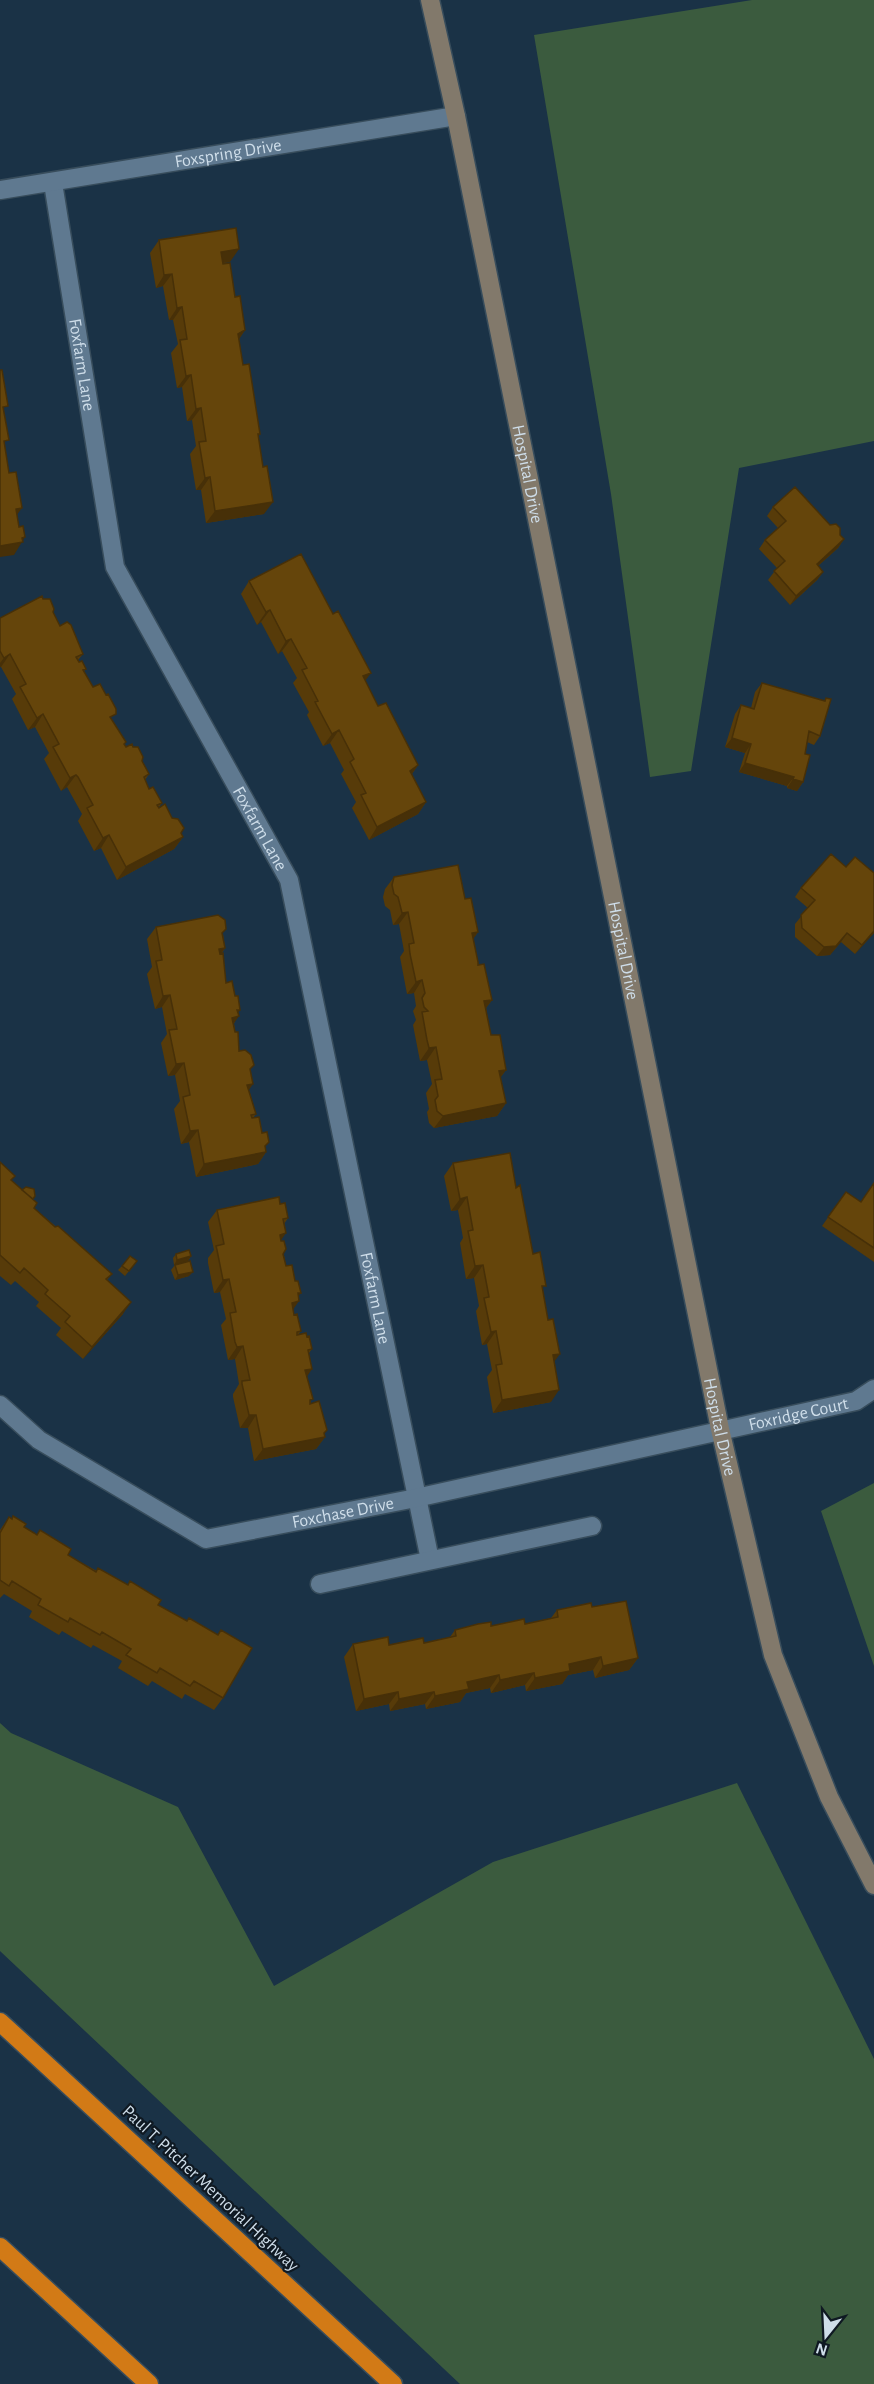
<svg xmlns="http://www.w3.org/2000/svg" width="874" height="2384" font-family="'Alegreya Sans',sans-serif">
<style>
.green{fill:#3b5b3e}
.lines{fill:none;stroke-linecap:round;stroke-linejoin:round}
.street-casing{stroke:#384d5c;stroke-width:21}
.secondary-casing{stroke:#384d5c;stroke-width:21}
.highway-casing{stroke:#384d5c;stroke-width:21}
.street{stroke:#5f7990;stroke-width:18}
.secondary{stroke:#82796b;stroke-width:18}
.highway{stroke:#d27a16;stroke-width:18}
.wall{fill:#573b09}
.shaded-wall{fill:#473008}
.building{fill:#65450b;stroke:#473008;stroke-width:1.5}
.labels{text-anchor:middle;stroke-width:4.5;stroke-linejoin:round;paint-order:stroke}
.street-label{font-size:18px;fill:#cedde9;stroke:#0f1922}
</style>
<rect width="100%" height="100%" fill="#1a3246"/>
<path class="green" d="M752 0H874V441L739 468 691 771 650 777 611 494 534 35Z
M874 1483V1666L821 1511Z
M0 1723 11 1733 178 1807 274 1986 493 1862 737 1783 874 2059V2384H460L0 1951Z"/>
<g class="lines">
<defs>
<g id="street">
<path id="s1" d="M53 183 115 567 289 880 430 1560"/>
<path id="s2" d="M0 190 456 116"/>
<path id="s3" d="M0 1405 39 1440 206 1539 416 1498 856 1401 874 1389"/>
<path d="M320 1584 592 1526"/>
</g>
<g id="secondary">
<path id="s4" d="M430 0 456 116 720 1429 773 1655 829 1797 874 1885"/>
</g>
<path id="highway" d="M0 2022 393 2384
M0 2247 149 2384"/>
</defs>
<use href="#street" class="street-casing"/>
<use href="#secondary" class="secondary-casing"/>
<use href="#highway" class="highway-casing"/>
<use href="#street" class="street"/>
<use href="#secondary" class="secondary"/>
<use href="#highway" class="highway"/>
</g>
<path class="wall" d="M159 240 230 262 223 263 245 330 239 339 243 365 260 434 258 437 264 514 206 523 201 490H196L190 454 196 446 192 420 187 421 182 387 177 388 171 353 178 344 173 320H169L163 286 156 288 150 253Z
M773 507 830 525 844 539 838 548 818 566 823 572 817 580 790 605 768 580 777 568 759 549 765 540 778 528 767 516Z
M249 581 365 680 378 706 418 765 412 774 426 802 418 814 369 840 352 808 356 802 341 774 344 770 330 743 323 746 307 715 309 712 293 683 297 678 282 651 278 654 261 622 257 625 241 594Z
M53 612 60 626 83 654 78 660 86 669 84 671 112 720 124 745 126 747 142 761 149 774 145 780 149 789 162 803 159 807 183 837 174 849 117 880 101 848 94 851 78 821 82 814 67 787 61 791 44 759 49 753 35 727 28 730 12 699 16 694 1 667H0V618Z
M762 683 824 701 826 698 820 736 814 745 807 742 805 754 803 782 797 791 787 788V786L739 772 745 753 725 747 735 714 741 705 751 708 755 692Z
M846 867 874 873V933L855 954 841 942 830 955 817 956 795 937V924L808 908 795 897 801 888Z
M394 877 465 899 478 932 473 939 478 962 492 1000 486 1008 491 1035 506 1070 500 1078 506 1103 497 1116 434 1128 429 1123 427 1112 429 1109 426 1093 432 1084 427 1060 420 1061 413 1025 416 1020 413 1011 416 1006 414 993 407 994 400 957 404 951 399 924 393 925 390 910 385 906 383 897 385 889Z
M156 927 223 934 225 948 222 953 226 983 238 1013 234 1024 239 1051 250 1070 249 1090 256 1114 253 1118 265 1146 266 1152 258 1164 196 1177 189 1142 181 1144 174 1109 180 1101 175 1075 168 1076 161 1043 167 1034 162 1007 155 1009 147 974 152 967 147 939Z
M0 1162 11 1180 22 1190 35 1196 33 1199 34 1208 112 1274 107 1280 123 1314 83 1359 56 1335 61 1328 36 1306 39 1302 15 1281 11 1285 0 1276Z
M453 1163 516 1188 543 1291 554 1362 551 1402 493 1413 487 1377 492 1370 487 1344 482 1345 476 1311 479 1306 474 1278 466 1279 460 1243 463 1238 458 1210 451 1211 444 1176Z
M874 1183V1262L822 1226 846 1192 861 1202Z
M280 1204 288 1218 284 1224 281 1240 286 1266 298 1296 293 1309 294 1315 301 1331 298 1335 312 1349 309 1353 307 1377 311 1403 325 1437 316 1449 254 1461 248 1428H240L233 1397V1394L239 1384 235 1359 228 1360 221 1325 226 1319 220 1292 214 1293 208 1263V1258L214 1250 208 1222 217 1210Z
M176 1254 191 1256 188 1261 174 1265 173 1258Z
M137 1261 125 1276 118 1270 122 1266Z
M175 1265 189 1276 175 1280 171 1270Z
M9 1517 68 1555 158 1605 223 1698 214 1710 185 1694 182 1699 152 1681 148 1686 118 1668 122 1661 93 1645 91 1648 62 1631 59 1635 29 1617 32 1611 4 1594 0 1598V1530Z
M592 1607 638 1658 629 1670 595 1678 593 1670 568 1675 562 1684 526 1691 525 1685 491 1693 490 1688 466 1693 460 1702 426 1709 425 1704 390 1711 389 1704 356 1711 344 1657 353 1644 389 1645 424 1643 450 1637 455 1630 525 1624 551 1618 557 1610Z"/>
<path class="shaded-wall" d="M239 249 230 262 212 264 221 252Z
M172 274 163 286 156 288 164 275Z
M182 307 173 320H169L177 308Z
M245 330 237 342 238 334Z
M191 375 182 387 177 388 186 376Z
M201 408 192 420 187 421 196 409Z
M210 477 201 490H196L205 478Z
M273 502 264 514 206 523 215 511Z
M22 508 13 520 16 509Z
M25 537 14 555 0 557V546Z
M844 539 838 548 810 573 817 564Z
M823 572 817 580 790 605 796 596Z
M270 610 261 622 257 625 266 612Z
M291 639 282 651 278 654 286 641Z
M10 654 1 667H0V663L4 658Z
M371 673 362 685 363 676Z
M43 714 35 727 28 730 37 718Z
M339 730 330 743 323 746 332 734Z
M732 738 751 744 745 753 725 747Z
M745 763 794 777 787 786 739 772Z
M418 765 409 778 410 771Z
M76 775 67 787 61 791 70 778Z
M793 779 803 782 797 791 787 788Z
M426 802 418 814 369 840 377 827Z
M109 835 101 848 94 851 103 838Z
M183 837 174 849 117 880 126 867Z
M408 912 399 924 393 925 402 913Z
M874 931V933L855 954 862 945Z
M478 932 469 945 472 933Z
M847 933 841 942 830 955 817 956 824 947Z
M225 948 216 961 219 949Z
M422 980 414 993 407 994 416 982Z
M170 995 162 1007 155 1009 163 996Z
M492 1000 483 1012 484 1001Z
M237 1010H240L235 1017 239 1016 230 1029 224 1030Z
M436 1047 427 1060 420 1061 429 1048Z
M184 1063 175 1075 168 1076 176 1064Z
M506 1070 497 1082 499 1071Z
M253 1084 244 1097 247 1085Z
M506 1103 497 1116 434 1128 443 1116Z
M198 1130 189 1142 181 1144 190 1131Z
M266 1152 258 1164 196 1177 204 1164Z
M467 1197 458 1210 451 1211 460 1199Z
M286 1233 277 1246 280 1235Z
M191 1256 188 1261 174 1265 177 1260Z
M483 1265 474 1278 466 1279 475 1266Z
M193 1272 189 1276 175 1280 178 1275Z
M229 1279 220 1292 214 1293 223 1280Z
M298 1293H301L294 1302 299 1301 290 1314 283 1315Z
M131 1302 123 1314 83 1359 92 1347Z
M496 1331 487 1344 482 1345 491 1332Z
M243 1346 235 1359 228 1360 237 1347Z
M560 1354 551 1366 553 1355Z
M312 1369 304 1381 305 1370Z
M559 1390 551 1402 493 1413 502 1400Z
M249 1415H256L248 1428H240Z
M327 1430 322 1437H325L316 1449 254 1461 263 1449Z
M601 1657 593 1670 568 1675 562 1684 526 1691 535 1678 569 1664Z
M638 1658 629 1670 595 1678 603 1666Z
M534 1673 525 1685 491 1693 500 1680Z
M499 1675 490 1688 466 1693 460 1702 426 1709 435 1696 467 1682Z
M398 1692 389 1704 356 1711 364 1699Z
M434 1692 425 1704 390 1711 399 1699Z"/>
<path class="building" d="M236 228 239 249 221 252 223 264 230 263 235 297 240 296 245 330 238 334 243 365 249 364 260 434H258L263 467 267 466 273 502 215 511 210 477 205 478 199 442 206 441 201 408 196 409 191 375 186 376 180 340 187 339 182 307 177 308 172 274 164 275 159 240Z
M0 370H2L8 406 3 407 9 440 4 441 9 473 16 472 22 508 16 509 19 527 23 526 25 537 22 538 23 542 0 546Z
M795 487 830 525 836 524 840 528V535L844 539 817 564 823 572 796 596 774 571 785 561 765 540 786 521 773 507Z
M301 554 333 614 338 611 371 673 363 676 378 706 386 703 418 765 410 771 426 802 377 827 361 795 366 793 350 762 354 759 339 730 332 734 315 702 318 701 302 670 307 668 291 639 286 641 270 610 266 612 249 581Z
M42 596 43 599H50L54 609 53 612 60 626 67 622 71 625 83 654 76 657 79 662 82 661 86 669 83 670 93 687 100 684 106 695 108 694 116 709V714L110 717 126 742 124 744 126 747 132 744 133 747H138L143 757 142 761 149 774 144 777 149 789 153 787 162 803 157 805 159 808 165 804 172 818 178 819 184 828 181 833 183 837 126 867 109 835 103 838 89 812 87 808 93 805 78 777 76 775 70 778 53 747 59 744 43 714 37 718 20 687 26 684 10 654 4 658 0 651V618Z
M762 683 825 701 826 698 831 699 820 736 809 731 805 754 810 755 803 782 793 779 794 777 745 763 751 744 732 738 741 705 754 709Z
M831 854 846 867 855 857 874 873V931L862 945 847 933 836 946 824 947 802 928 801 915 815 900 801 888Z
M458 865 465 899 471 898 478 932 472 933 478 962V965L484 964 492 1000 484 1001 491 1035H500L506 1070 499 1071 506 1103 443 1116 437 1111 435 1100 438 1096 435 1080 442 1079 436 1047 429 1048 427 1040 422 1012 428 1011 424 1007 422 998 425 993 422 980 416 982 410 954 409 944 414 943 408 912 402 913 398 897 394 894 392 885 394 877Z
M218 915 225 920 226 929 222 933 225 948 219 949 220 954 223 953 226 983 232 981 235 996H238L240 1010H237L239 1016 232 1018 235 1032H238L239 1051 245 1050 251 1055 254 1065 250 1069 253 1084 247 1085 256 1114 251 1115 252 1118 259 1117 262 1133 267 1132 269 1142 265 1146 266 1152 204 1164 198 1130 190 1131 183 1097 190 1095 184 1063 176 1064 169 1030 177 1029 170 995 163 996 156 961 162 960 156 927Z
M510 1153 516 1188 520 1185 533 1254 540 1252 546 1286H542L548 1320 553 1319 559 1350 560 1354 553 1355 559 1390 502 1400 496 1365 502 1364 496 1331 491 1332 484 1298 489 1297 483 1265 475 1266 468 1231 473 1230 467 1197 460 1199 453 1163Z
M0 1162 15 1176 11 1180 37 1203 34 1208 55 1227 58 1226 112 1274 106 1279 131 1302 92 1347 65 1322 70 1316 45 1294 48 1290 24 1268 20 1273 0 1255Z
M874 1183V1248L828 1217 846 1192 861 1202Z
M26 1187 34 1189 35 1196 33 1199 22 1190Z
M279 1197 280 1204 285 1203 288 1218 283 1219 286 1233 280 1235 281 1241H284L286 1249 283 1254 286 1266 292 1265 295 1281H298L301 1293H298L299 1301 292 1303 294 1315 297 1314 301 1331 297 1332V1335L306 1333 307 1337 309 1336 312 1349 308 1350 312 1369 305 1370 313 1399 310 1400V1404L319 1401 327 1430 324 1433 325 1437 263 1449 256 1415H249L242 1384V1381L250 1380 243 1346 237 1347 235 1342 230 1313 236 1312 229 1279 223 1280 217 1250 216 1246 224 1244 217 1210Z
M189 1250 191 1256 177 1260 176 1254Z
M130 1256 137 1261 129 1271 122 1266Z
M190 1261 193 1272 178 1275 175 1265Z
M13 1516 26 1524 24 1527 34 1533 37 1535 40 1530 71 1549 68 1555 96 1572 98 1568 128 1585 130 1581 161 1600 158 1605 187 1621 189 1618 218 1635 221 1630 252 1648 223 1698 194 1681 190 1686 160 1668 157 1673 126 1655 131 1649 102 1632 100 1635 70 1618 68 1622 38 1605 41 1599 12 1581 9 1586 0 1580V1533L9 1517 12 1519Z
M626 1601 638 1658 603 1666 601 1657 569 1664 570 1671 535 1678 534 1673 500 1680 499 1675 467 1682 469 1689 435 1696 434 1692 399 1699 398 1692 364 1699 353 1644 388 1637 389 1645 423 1638 424 1643 456 1636 455 1630 478 1624 491 1622V1626L524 1619 525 1624 558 1617 557 1610 591 1603 592 1607Z"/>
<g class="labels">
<g class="street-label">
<text dy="6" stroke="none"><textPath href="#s2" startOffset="231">Foxspring Drive</textPath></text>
<text dy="6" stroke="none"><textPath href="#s1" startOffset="184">Foxfarm Lane</textPath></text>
<text dy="6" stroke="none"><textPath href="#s4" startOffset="484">Hospital Drive</textPath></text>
<text dy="6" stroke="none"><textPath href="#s1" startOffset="688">Foxfarm Lane</textPath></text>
<text dy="6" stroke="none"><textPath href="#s4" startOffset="970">Hospital Drive</textPath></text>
<text dy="6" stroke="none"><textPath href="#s1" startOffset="1174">Foxfarm Lane</textPath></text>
<text dy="6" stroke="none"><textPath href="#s3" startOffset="852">Foxridge Court</textPath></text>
<text dy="6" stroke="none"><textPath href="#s4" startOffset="1456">Hospital Drive</textPath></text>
<text dy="6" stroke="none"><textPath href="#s3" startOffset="386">Foxchase Drive</textPath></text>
<text transform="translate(211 2188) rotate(43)" y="6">Paul T. Pitcher Memorial Highway</text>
</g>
</g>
<g transform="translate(826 2336) rotate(198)" stroke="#0f1922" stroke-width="4.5" paint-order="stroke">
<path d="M0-4.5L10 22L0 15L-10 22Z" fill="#cedde9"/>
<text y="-9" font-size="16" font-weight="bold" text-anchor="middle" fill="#cedde9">N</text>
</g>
</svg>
